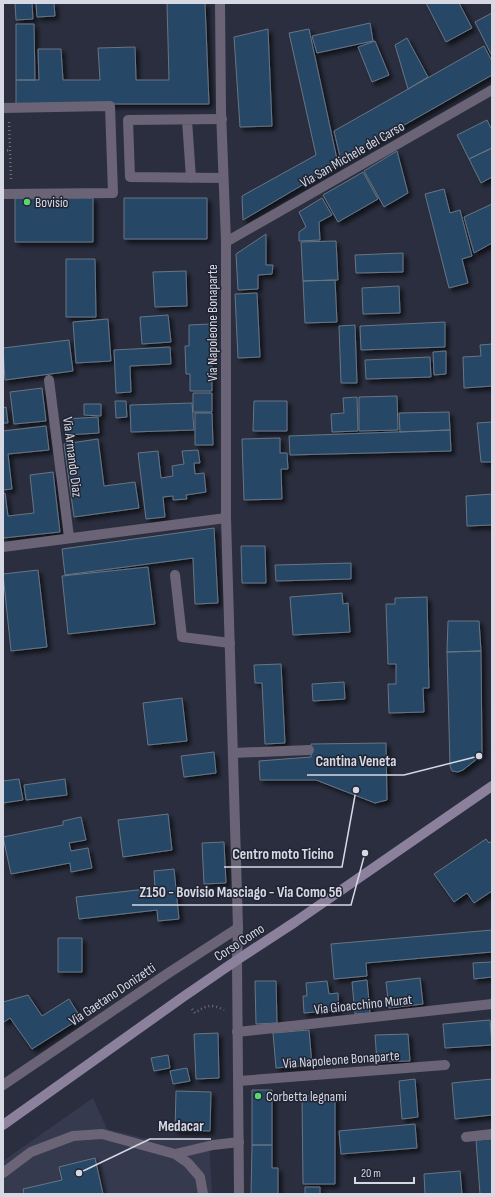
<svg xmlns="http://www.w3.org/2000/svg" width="495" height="1197" font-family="'Sofia Sans Condensed',sans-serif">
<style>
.built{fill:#353a4e}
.building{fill:#284765;stroke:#677584;filter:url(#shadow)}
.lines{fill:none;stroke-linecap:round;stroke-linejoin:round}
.path{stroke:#6c6f7d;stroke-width:2.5;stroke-dasharray:1 3;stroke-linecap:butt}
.service{stroke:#6a6476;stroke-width:10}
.pedestrian{stroke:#6a6476;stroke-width:10}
.minor{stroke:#6a6476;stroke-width:10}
.tertiary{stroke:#6a6476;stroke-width:10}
.secondary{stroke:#8b819d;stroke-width:10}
.poi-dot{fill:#5cd56d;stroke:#212433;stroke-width:1.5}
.labels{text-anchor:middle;stroke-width:3;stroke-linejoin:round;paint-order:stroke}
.street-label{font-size:14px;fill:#d6d9e3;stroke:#212433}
.poi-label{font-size:14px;fill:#d6d9e3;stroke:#212433;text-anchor:start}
.leader{fill:none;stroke:#d6d9e3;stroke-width:1.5}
.callout-dot{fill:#d6d9e3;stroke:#212433;stroke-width:1.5}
.callout-label{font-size:15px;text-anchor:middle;font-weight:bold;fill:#d6d9e3;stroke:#212433;stroke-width:3;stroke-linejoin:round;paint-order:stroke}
</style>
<defs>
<filter id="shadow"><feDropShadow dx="3.5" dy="3.5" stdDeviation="2" flood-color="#0009"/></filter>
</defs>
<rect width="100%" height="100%" fill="#2a2e3e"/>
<path class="built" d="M93 1098 107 1129 143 1138 209 1139 212 1194H3V1161Z"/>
<path class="building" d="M15 3H32L33 19 16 20Z
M36 3H54L55 16 37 17Z
M167 3H205L209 104H16V80H39L38 49H61L63 80H100L98 48 135 47 136 80H169Z
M426 3H459L472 28 446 42Z
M492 13V56L475 22Z
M370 23 373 41 317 53 312 36Z
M16 24H34L35 80H16Z
M268 29 272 126 240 127 234 37Z
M309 29 338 164 243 220 242 196 316 155 289 33Z
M407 38 428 77 408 89 395 45Z
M375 41 389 75 372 82 358 47Z
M484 46 492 61V75L341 161 334 131Z
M487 120 492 130V148L469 159 457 135Z
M492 148V177L481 183 469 159Z
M397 151 408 193 384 207 364 171Z
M363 172 378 199 338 222 323 195Z
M444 189 450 213 460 210 472 256 462 259 468 283 449 288 425 194Z
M15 198H93V242H15Z
M124 198H207V239H124Z
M322 198 332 215 319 222 320 240 299 241V232L306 227 299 212Z
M492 204V243L474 253 464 217Z
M266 234V265H273L272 274 258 275V289L238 290 236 254Z
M336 241 338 280 303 281 301 242Z
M403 253V272L356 273 355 255Z
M66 259H95L96 317H66Z
M186 271 187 306 155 307 153 272Z
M335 280 337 322 305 323 303 281Z
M399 286 400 313 363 314 362 288Z
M257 293 260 357 238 358 235 294Z
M168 315 171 342 142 344 140 317Z
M108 319 111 361 76 363 73 322Z
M445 322V347L361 350 360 326Z
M211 324 212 391H190V374H186L185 346H189V325Z
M355 325 357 383H341L339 326Z
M69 340 73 371 5 380 3 348Z
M492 344V386L464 388 463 357 481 356 480 345Z
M170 347 171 364 130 366 131 392 116 393 114 350Z
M446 351V374L434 375 433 352Z
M430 357 431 377 366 379 365 360Z
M42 388 46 421 14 424 10 392Z
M193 393H212V412H193Z
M397 396 398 430 359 431V397Z
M357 397 358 431 332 432 331 414 344 413 343 398Z
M115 401H126L127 417 116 418Z
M254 401H287V431H253Z
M192 403 194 430 131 432 130 405Z
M84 404H101V416L84 415Z
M6 407 8 423H3V408Z
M449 412 450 430 400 432 399 413Z
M195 413H212L213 445H195Z
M98 417 99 433 66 435 65 419Z
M492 422V462H481L477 423Z
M46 426 49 450 8 454 12 489 3 490V431Z
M450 430 451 451 290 455 289 436Z
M280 438V453H287L288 469H281L282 499 244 500 242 439Z
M98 439 104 486 135 482 139 508 74 517 64 444Z
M198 450 200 463H194L195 474 204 473 206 492 186 495 187 499 173 500V496L163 497 165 517 146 519 138 453 158 451 161 478 173 476 172 466 184 464 182 451Z
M53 472 60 532 3 538V494L5 493 8 516 34 513 30 475Z
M492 494V525L467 526 466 496Z
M214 528 218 603 195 604 193 558 65 575 62 549Z
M241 546H265L266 583H242Z
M351 563V579L276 581 275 565Z
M148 567 155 624 68 634 62 576Z
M38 570 47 647 11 651 3 574Z
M342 593 343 604 348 603 350 632 293 635 290 597Z
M427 597 429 688H423L424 712 389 713 388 684H396V664H388L386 604H395V598Z
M448 621H479L481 651 447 652Z
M481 651 482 755 463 770 458 772 452 771 450 766 447 652Z
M281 664 285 743 265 744 262 683H255L254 665Z
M344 682 345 699 313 701 312 684Z
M182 698 187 741 148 745 143 703Z
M386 743 387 800 375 803 316 780H260L259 761 311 757V744Z
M214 752 216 773 184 777 181 756Z
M19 779 23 800 3 803V781Z
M65 779 67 795 26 800 24 785Z
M168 814 172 850 123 857 118 820Z
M81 817 86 840 69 843 71 851 88 848 92 868 71 872 70 863 11 874 3 837 63 825V821Z
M486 839 489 843 492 841V891L474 903 467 893 454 902 434 874Z
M224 842 226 883 204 884 202 843Z
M174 869 179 919 158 921 157 910 79 919 76 897 155 888 154 871Z
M492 930V952L366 963 367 976 334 979 331 944Z
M58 938H82V972H58Z
M492 962V977L474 979 473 963Z
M420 978 423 1004 389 1008 386 982Z
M367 980 370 1013 355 1014 352 982Z
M255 981H276L277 1023 256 1024Z
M327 981 329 994 338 993 339 1010 304 1013 303 996H307L306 983Z
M28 995 42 1016 69 999 81 1018 32 1049 10 1018 4 1022 3 1021V1002Z
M490 1020 492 1045 445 1048 443 1024Z
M309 1030 312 1065 276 1068 273 1033Z
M218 1033 219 1078 196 1079 194 1034Z
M408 1034 410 1061 377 1062 375 1035Z
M168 1055 170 1068 154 1071 151 1058Z
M187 1068 190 1081 173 1084 170 1071Z
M415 1079 418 1117 402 1119 399 1081Z
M492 1079V1115L455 1119 452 1083Z
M252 1090H272V1145H252Z
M176 1091 211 1092 210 1131 175 1130Z
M335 1095V1184H303L302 1096Z
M415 1124 417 1148 341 1154 339 1131Z
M492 1139V1194H480L476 1140Z
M252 1145H272V1168H278V1194H251Z
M95 1158 103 1194H24L23 1189 62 1180 59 1167Z
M460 1171 462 1194H425L424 1174Z
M305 1187H320V1194H305Z"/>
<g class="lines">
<path class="path" d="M9 122 11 179
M3 151 10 150
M192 1009 195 1013C205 1006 211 1003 224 1010"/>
<path class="service" d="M222 119 128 120 130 177 223 178
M187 120 191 178
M49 380 69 537
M175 575 182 637 230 643
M233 753 309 750
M466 1137 492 1134
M175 1154 188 1163 200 1177 203 1194
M3 1173 31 1152 73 1136 102 1134 175 1154 213 1145 239 1142"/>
<path class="pedestrian" d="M3 108 110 106 113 193 3 194"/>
<path class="minor" d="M226 242 492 90
M3 547 226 518
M237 1032 492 1004
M239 1081 445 1065
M3 1085 167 974 238 928"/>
<path class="tertiary" d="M220 3 221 111 226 242V518L238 928 237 960 239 1194"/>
<path class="secondary" d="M3 1125 183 997 237 960 295 922 492 786"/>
</g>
<g class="poi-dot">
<circle cx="27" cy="202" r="4"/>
<circle cx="258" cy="1096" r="4"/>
</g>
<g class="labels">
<g class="street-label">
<text transform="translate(352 154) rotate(-30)" y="5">Via San Michele del Carso</text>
<text transform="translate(212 323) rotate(-90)" y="5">Via Napoleone Bonaparte</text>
<text transform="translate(73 457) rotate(83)" y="5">Via Armando Diaz</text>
<text transform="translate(239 942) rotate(-33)" y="5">Corso Como</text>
<text transform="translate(112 994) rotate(-34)" y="5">Via Gaetano Donizetti</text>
<text transform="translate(363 1004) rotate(-6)" y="5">Via Gioacchino Murat</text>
<text transform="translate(341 1059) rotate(-4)" y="5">Via Napoleone Bonaparte</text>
</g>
<g class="poi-label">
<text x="35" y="207">Bovisio</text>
<text x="266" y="1101">Corbetta legnami</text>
</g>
</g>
<path class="leader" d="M479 756L404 775H307M356 790L342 867H224M365 853L351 905H132M79 1173L150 1139H211"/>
<g class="callout-dot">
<circle cx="479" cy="756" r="4"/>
<circle cx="356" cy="790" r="4"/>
<circle cx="365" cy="853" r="4"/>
<circle cx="79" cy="1173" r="4"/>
</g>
<g class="callout-label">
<text x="356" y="766">Cantina Veneta</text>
<text x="283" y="859">Centro moto Ticino</text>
<text x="241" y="897">Z150 - Bovisio Masciago - Via Como 56</text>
<text x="181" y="1131">Medacar</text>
</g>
<rect width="495" height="1197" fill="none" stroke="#d6d9e3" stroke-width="8"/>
<path d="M355 1177v6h59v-6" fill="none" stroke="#d6d9e3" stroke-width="2"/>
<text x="361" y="1177" font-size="12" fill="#d6d9e3" stroke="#212433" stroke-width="3" paint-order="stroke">20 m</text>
</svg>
